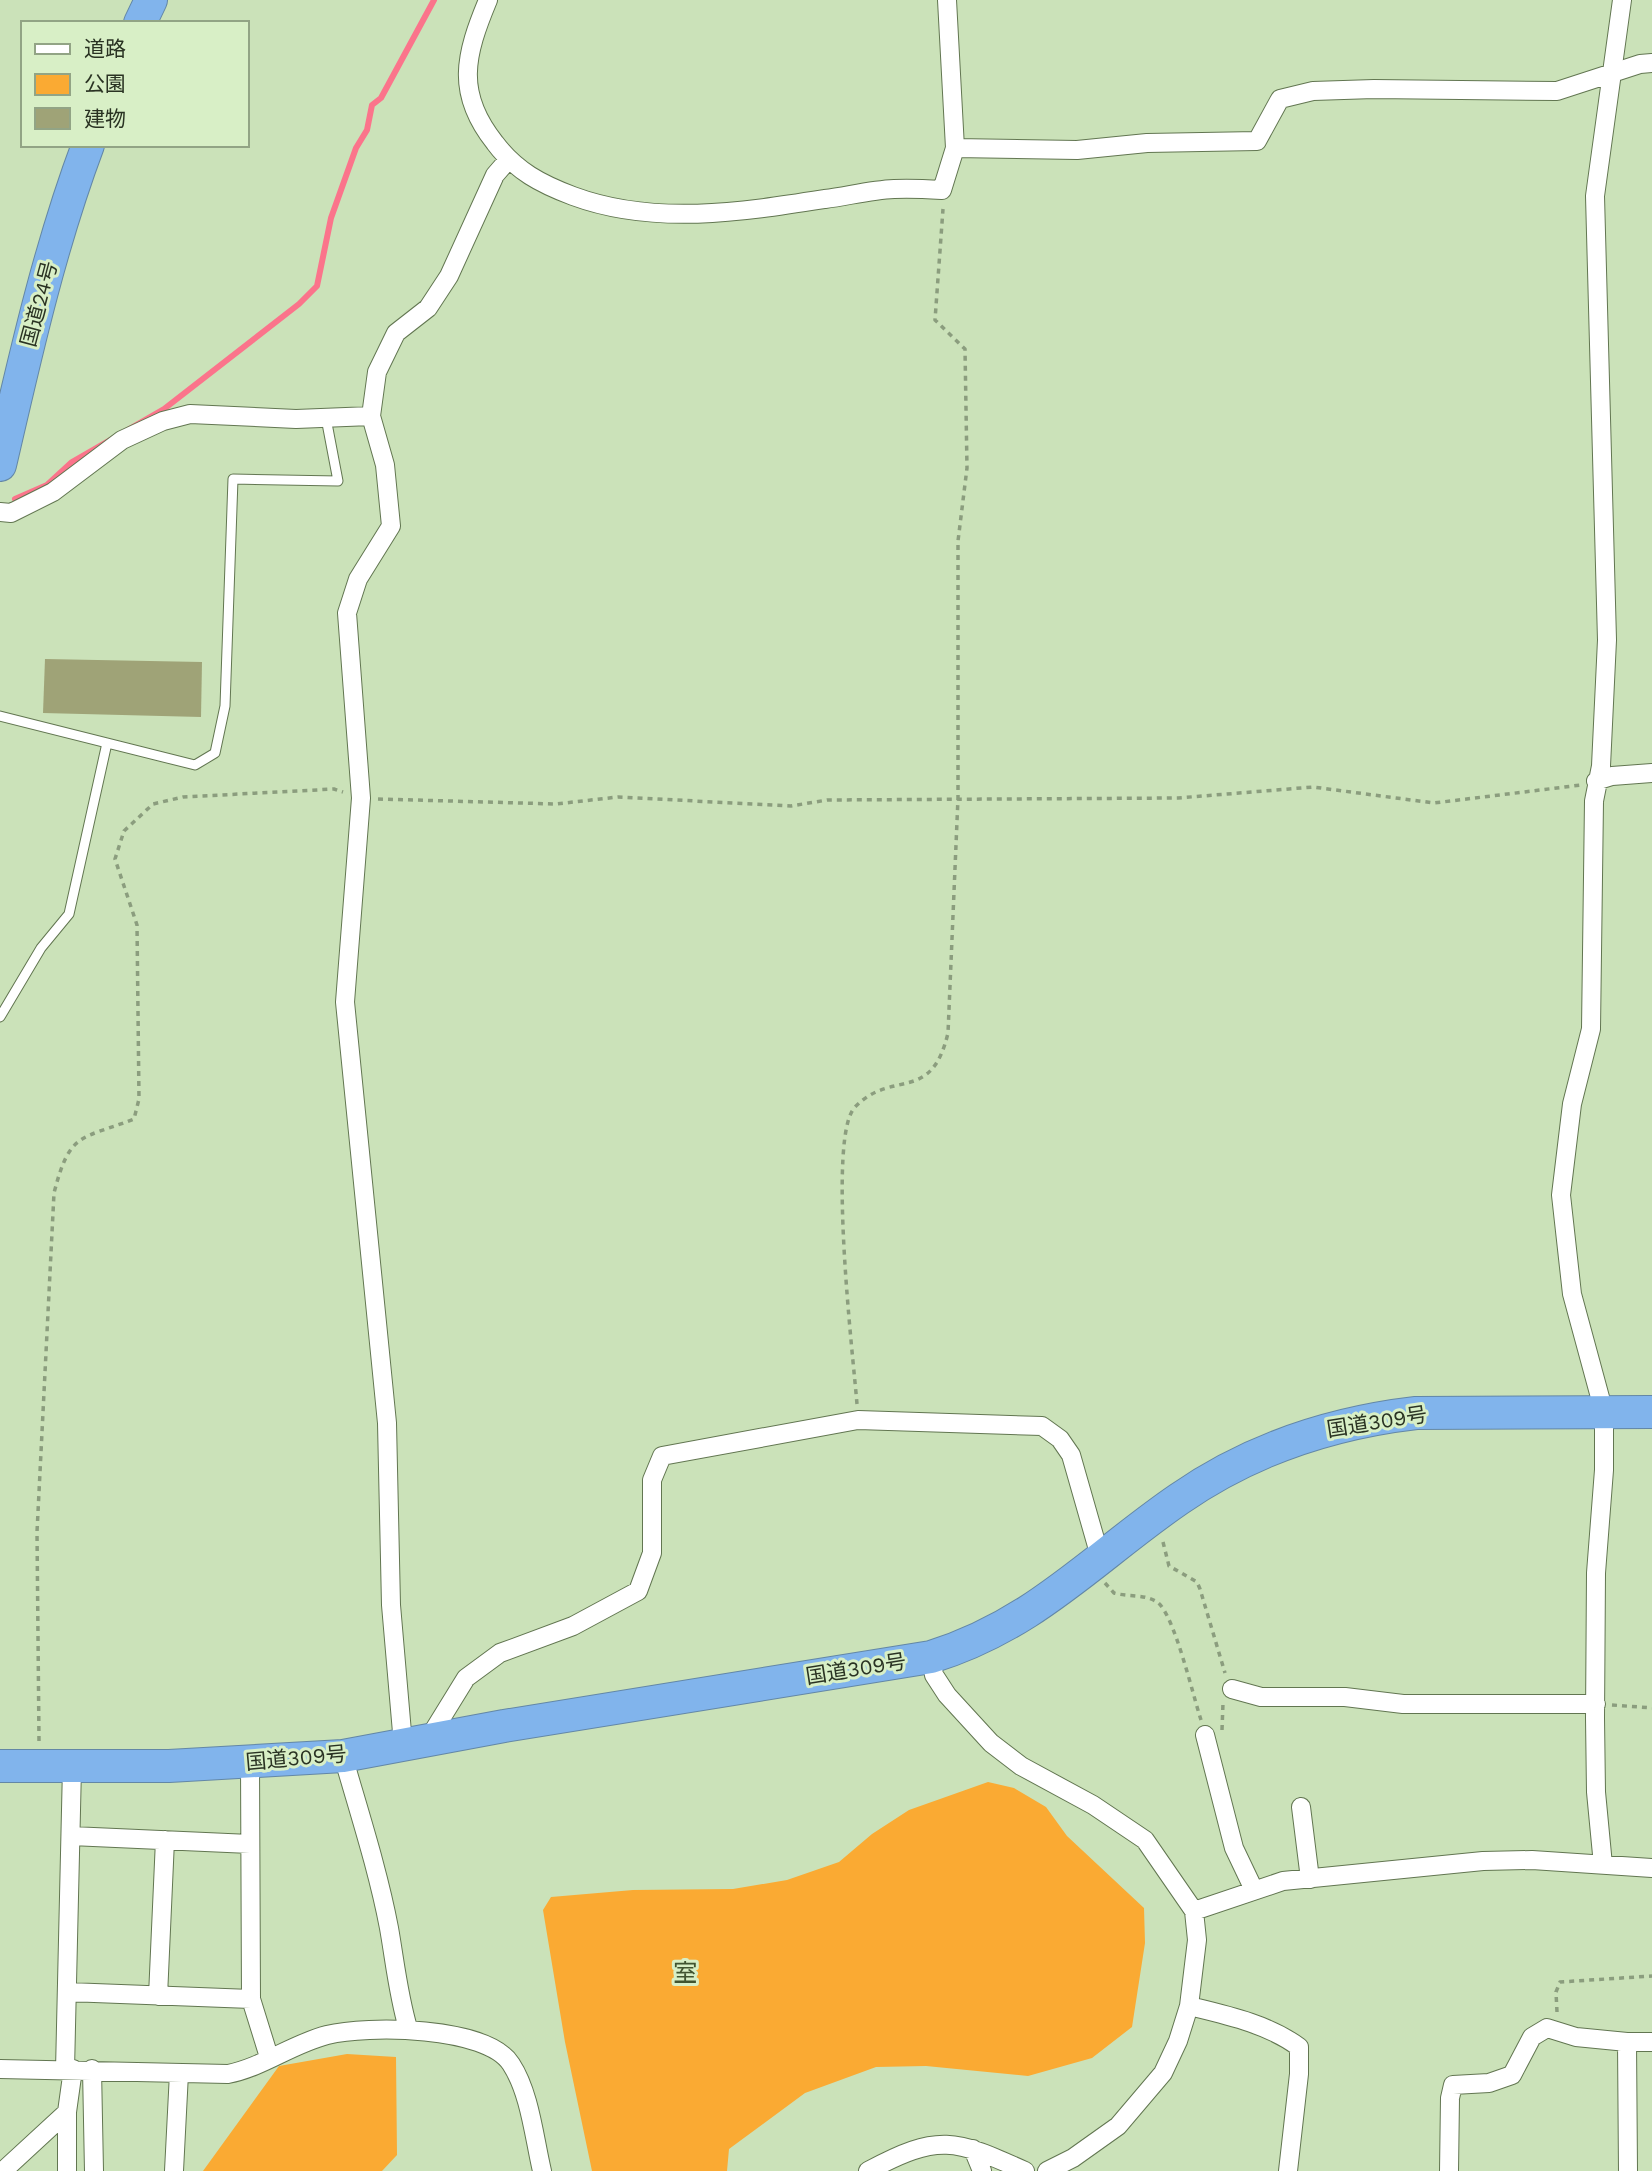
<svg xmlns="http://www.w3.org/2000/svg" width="1652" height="2171" font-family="'Work Sans','Noto Sans JP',sans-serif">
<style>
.green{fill:#faaa33}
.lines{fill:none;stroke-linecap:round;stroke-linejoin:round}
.stream{stroke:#fb748b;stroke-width:6}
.building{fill:#9fa377}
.lane-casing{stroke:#627651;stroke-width:11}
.street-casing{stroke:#627651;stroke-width:20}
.highway-casing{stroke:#6387a6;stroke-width:34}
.path{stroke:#8b9d7e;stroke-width:3.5;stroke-dasharray:5 5;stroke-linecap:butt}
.lane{stroke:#fff;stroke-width:9}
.street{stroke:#fff;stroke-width:18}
.highway{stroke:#81b4ec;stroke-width:32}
.labels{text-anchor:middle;stroke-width:6;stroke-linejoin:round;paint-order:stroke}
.street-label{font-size:21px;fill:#2a3323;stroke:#d8efc6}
.quarter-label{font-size:24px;fill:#405430;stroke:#d8efc6}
</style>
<rect width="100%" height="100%" fill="#cbe2b9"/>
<path class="green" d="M988 1782 1014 1788 1046 1807 1067 1836 1144 1908 1145 1943 1132 2027 1092 2058 1028 2076 926 2066 876 2067 805 2093 729 2149 727 2171H592L565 2042 543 1910 551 1897 633 1890 733 1889 787 1880 839 1862 872 1834 909 1810Z
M347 2054 396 2057 397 2155 382 2171H203L279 2066Z"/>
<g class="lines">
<path class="stream" d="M15 499 47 485 72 462 164 409 299 304 317 286 331 218 356 148 367 130 372 105 381 98 434 0"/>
</g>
<path class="building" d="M45 659 202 662 201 717 43 713Z"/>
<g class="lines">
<defs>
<path id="lane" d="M0 716 195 765 215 753 225 706 233 479 338 481 326 418
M0 1017 41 948 69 914 107 743"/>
<path id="street" d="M488 0C465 55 455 93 495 143 516 171 541 184 573 196 654 226 742 212 825 199 848 196 871 190 894 189 910 188 926 189 942 190L955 148 947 0
M955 148 1077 150 1147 143 1257 141 1280 99 1313 91 1374 89 1557 91 1640 64 1652 63
M0 512 11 513 53 492 122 440 163 421 190 414 296 419 371 416
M1596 781 1612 776 1652 773
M931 1657 934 1675 947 1695 991 1743 1021 1766 1093 1805 1145 1840 1194 1911 1197 1940 1189 2006 1178 2041 1163 2073 1118 2126 1073 2158 1047 2171
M1232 1689 1261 1697H1345L1403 1704H1596
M1205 1735 1234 1848 1254 1890
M429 1738 466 1678 500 1653 573 1626 638 1591 652 1553V1480L662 1456 858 1420 1042 1426 1060 1439 1071 1455 1101 1560
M403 1744 391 1605 387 1423 345 1002 361 798 347 613 358 579 391 526 385 465 371 416 377 372 396 333 428 308 449 276 495 175 508 160
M343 1756C359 1812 378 1870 389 1928 395 1962 398 1994 408 2028
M250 1763 251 1999 269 2057
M1301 1807 1310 1879
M71 1836 250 1844
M1603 1865 1596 1792 1595 1718 1596 1573 1604 1470V1412L1572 1294 1561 1195 1572 1104 1591 1029 1594 801 1601 766 1607 640 1595 196 1622 0
M1194 1911 1283 1881 1483 1861 1532 1860 1652 1868
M68 1992 251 1999
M158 1996 165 1840
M1189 2006C1226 2015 1268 2024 1299 2047V2074L1288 2171
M0 2069 228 2074C263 2067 292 2044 327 2035 367 2025 487 2026 511 2064 530 2093 534 2137 542 2171
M92 2069 94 2171
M65 2070 72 1767
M973 2149 982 2171
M3 2171 67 2112
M67 2171V2112L73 2069
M174 2171 179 2073
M868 2171C939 2133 954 2139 1025 2171
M1449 2171 1450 2098 1453 2085 1489 2083 1512 2075 1532 2037 1547 2028 1576 2037 1627 2042
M1628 2171 1627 2042H1652"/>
<path id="highway" d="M140 23 151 0
M0 465C25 357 49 249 88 145
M0 1766H169L343 1756 504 1726 931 1657C1035 1625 1093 1558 1179 1499 1251 1449 1330 1423 1416 1413L1652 1412"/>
</defs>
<use href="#lane" class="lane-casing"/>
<use href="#street" class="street-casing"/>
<use href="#highway" class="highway-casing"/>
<path class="path" d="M378 799 556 804 618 797 791 806 827 800 1178 798 1313 787 1434 803 1581 785
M857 1404C853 1355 827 1136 855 1107 893 1068 931 1105 948 1033L958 798V541L967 468 965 349 935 320 943 209
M1163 1542 1169 1566 1197 1582 1200 1589 1225 1673
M1105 1583 1114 1593C1128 1597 1145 1594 1157 1602 1174 1613 1193 1696 1201 1720
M1612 1705 1652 1708
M1222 1730 1223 1703
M39 1741 37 1532 54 1193C70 1131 80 1140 134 1119L139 1099 137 925 115 859 124 831 153 804 183 797 334 789 343 792
M1557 2012 1556 1992 1560 1982 1652 1976"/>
<use href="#lane" class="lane"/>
<use href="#street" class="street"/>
<use href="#highway" class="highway"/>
</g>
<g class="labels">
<g class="street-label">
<text transform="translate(39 304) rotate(-75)" y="7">国道24号</text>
<text transform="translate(1377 1422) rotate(-9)" y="7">国道309号</text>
<text transform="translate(856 1669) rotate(-9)" y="7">国道309号</text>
<text transform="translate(296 1758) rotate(-5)" y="7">国道309号</text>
</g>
<g class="quarter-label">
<text x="685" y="1981">室</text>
</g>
</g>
<rect x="21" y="21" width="228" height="126" fill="#d8efc6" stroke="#92a485" stroke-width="2"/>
<rect x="35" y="44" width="35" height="10" fill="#ffffff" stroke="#92a485" stroke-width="2"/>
<text x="84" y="56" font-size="21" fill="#2a3323">道路</text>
<rect x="35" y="74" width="35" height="21" fill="#faaa33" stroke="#92a485" stroke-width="2"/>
<text x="84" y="91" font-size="21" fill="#2a3323">公園</text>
<rect x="35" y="108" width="35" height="21" fill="#9fa377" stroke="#92a485" stroke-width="2"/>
<text x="84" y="126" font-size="21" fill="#2a3323">建物</text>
</svg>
